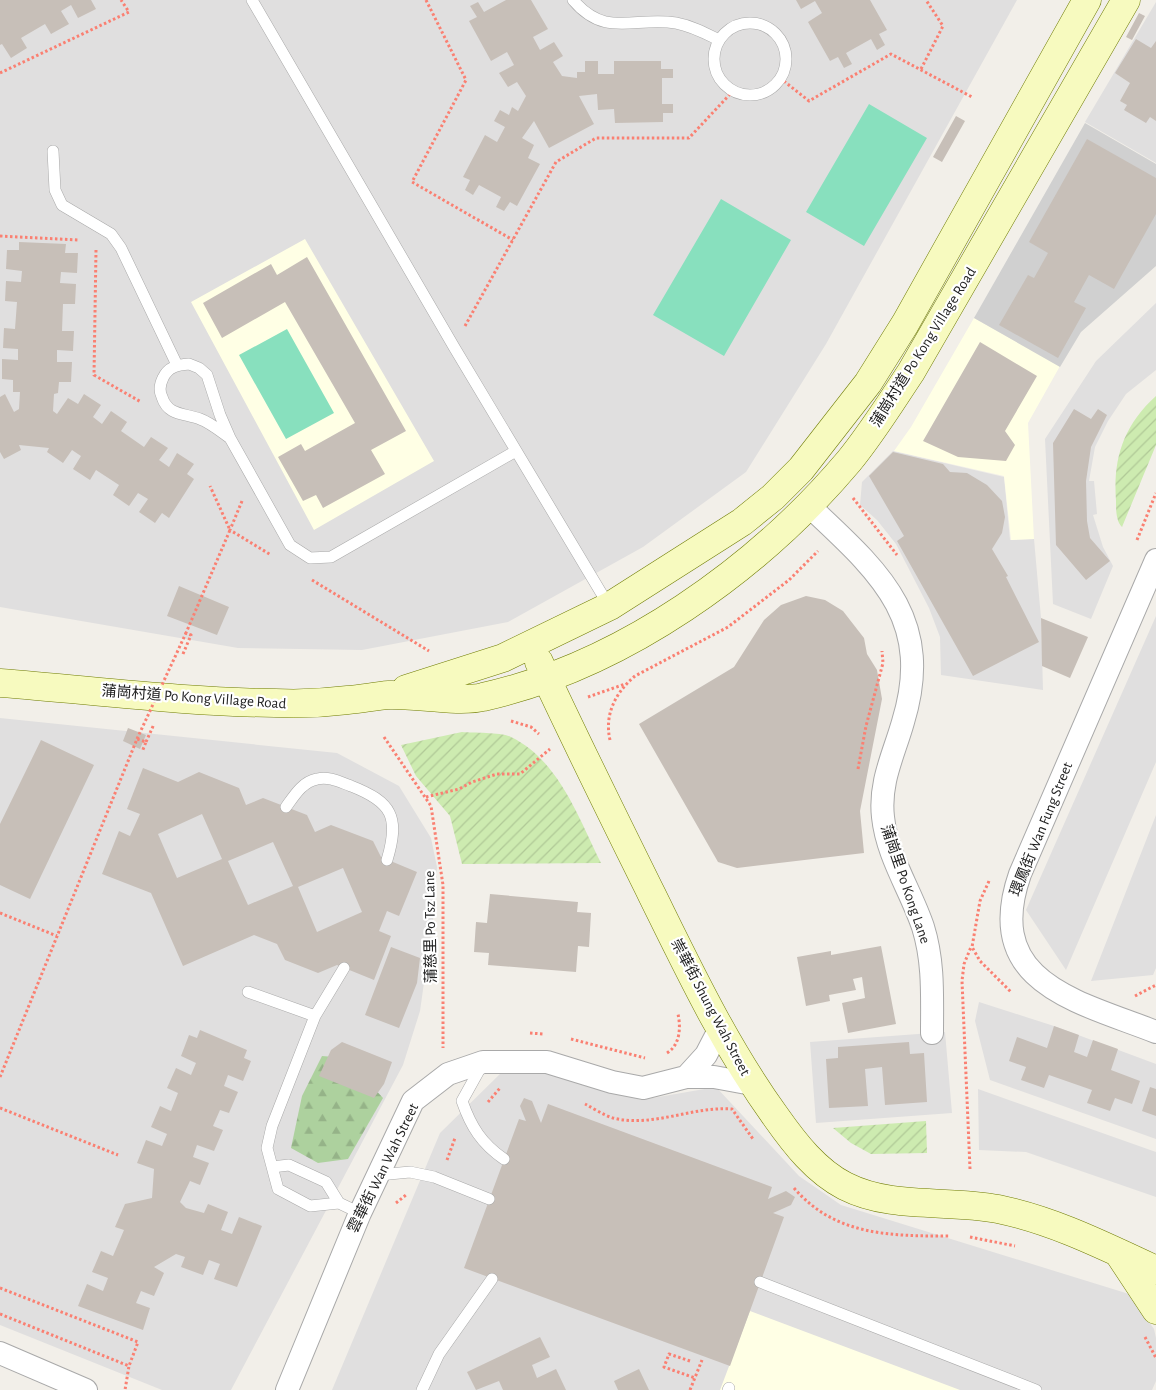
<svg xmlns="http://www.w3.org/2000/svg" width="1156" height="1390" font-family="'Alegreya Sans','Noto Sans TC',sans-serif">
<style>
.residential{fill:#e0dfdf}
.education{fill:#ffffe5}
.religious{fill:#d0d0d0}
.forest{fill:url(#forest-firs)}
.garden{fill:url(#garden-furrows)}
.pitch{fill:#88e0be}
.building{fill:#c7bfb8;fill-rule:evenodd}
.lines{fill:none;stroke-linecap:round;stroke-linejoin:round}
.lane-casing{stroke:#a9a9a9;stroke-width:12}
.street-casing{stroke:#a9a9a9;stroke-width:24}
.secondary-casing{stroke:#707d05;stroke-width:29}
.path{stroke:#fa8072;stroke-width:3;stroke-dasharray:2.5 2.5;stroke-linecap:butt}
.lane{stroke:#fff;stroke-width:11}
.street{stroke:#fff;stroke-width:22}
.secondary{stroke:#f7fabf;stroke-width:28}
.path-bridge{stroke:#fa8072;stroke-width:3;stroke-dasharray:2.5 2.5;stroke-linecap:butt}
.labels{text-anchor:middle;stroke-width:4.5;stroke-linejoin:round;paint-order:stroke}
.street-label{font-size:15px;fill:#222;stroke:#fff}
</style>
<defs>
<pattern id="forest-firs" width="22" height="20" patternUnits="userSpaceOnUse" patternTransform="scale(1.25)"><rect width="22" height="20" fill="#add19e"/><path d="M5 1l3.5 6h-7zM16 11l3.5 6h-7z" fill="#95b388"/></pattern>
<pattern id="garden-furrows" width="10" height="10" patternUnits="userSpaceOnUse" patternTransform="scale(1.25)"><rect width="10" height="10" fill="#cdebb0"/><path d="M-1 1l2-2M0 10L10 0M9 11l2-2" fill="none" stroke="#b0c997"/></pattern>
</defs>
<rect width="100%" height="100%" fill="#f2efe9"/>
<path class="residential" d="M0 0H1017L826 344 746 472 643 547 508 622 362 650 238 648 0 607Z
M1156 2V163L1085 122Z
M1156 303V370L1126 394 1108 421 1095 447 1089 481H1094L1097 514 1093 515 1103 547 1113 566 1091 619 1053 604 1045 439 1096 361Z
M893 451 1004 477 1010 540 1034 539 1041 618 1043 690 941 675 940 637 929 608 896 544 877 520 860 505 862 482Z
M1156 616V762L1066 970 1026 910Z
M0 718 337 753 399 786 431 838 437 867 434 912 420 1011 403 1065 231 1390H162L0 1325Z
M1156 815V968L1153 975 1091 981Z
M979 1002 1054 1026 1156 1064V1139L990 1080 975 1021Z
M945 1032 952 1113 816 1123 810 1042Z
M541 1068 641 1100 716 1087 799 1176 841 1205 1129 1294 1154 1329 1156 1338V1381L1152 1390H332L440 1133 502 1072Z
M978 1089 1156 1152V1197L1026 1152 979 1150Z"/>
<path class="education" d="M305 239 434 461 314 530 191 302Z
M974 318 1060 366 1028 423 1034 539 1011 540 1004 476 894 451 911 427Z
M750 1311 960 1390H720Z"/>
<path class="religious" d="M1085 123 1156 164V266L1081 332 1060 367 974 318Z"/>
<path class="forest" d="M322 1056 346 1058 383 1098 348 1159 318 1163 291 1148 302 1096Z"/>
<path class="garden" d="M1156 396V445L1122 527C1116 521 1116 510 1116 501 1113 459 1123 426 1156 396Z
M462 732C474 733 501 732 511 737 559 760 579 819 601 863L462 864 450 816 416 776 401 745Z
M926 1121 927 1153 871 1154 851 1143 833 1128Z"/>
<path class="pitch" d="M869 104 927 138 864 246 806 212Z
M721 199 791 240 724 356 653 315Z
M287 329 334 413 286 439 239 355Z"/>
<path class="building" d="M0 0H91L96 9 78 18 71 5 61 11 69 24 51 34 45 24 21 38 27 48 11 58 2 44 0 45Z
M506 0H531L548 29 533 37 540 50 554 42 563 56 553 62 562 76 577 78V72H585V61H598V74H614V61H661V69H673V78H662V104H673V113H663V122L615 123 614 109 598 110 597 94 579 96 594 124 549 148 534 121 522 138 534 145 528 158 540 164 517 206 510 202 504 211 496 207 501 197 479 185 473 195 465 190 470 180 463 177 485 135 497 142 505 127 494 121 500 110 509 115 512 107 518 111 526 96 517 82 508 87 499 73 514 65 507 52 491 61 469 21 477 17 470 6 478 2 484 12Z
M796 0H870L887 30 879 34 885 45 877 50 871 39 846 53 852 64 844 68 838 57 830 61 808 22 822 13 815 1 801 9Z
M1139 13 1145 16 1132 40 1126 37Z
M1136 39 1151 48 1156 41V121L1150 117 1146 123 1124 110 1127 105 1120 101 1130 83 1115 73Z
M956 116 965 121 942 162 933 157Z
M1087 139 1156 178V214L1114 289 1089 275 1074 302 1086 308 1058 358 999 325 1028 275 1034 278 1048 253 1029 242Z
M19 242 66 244 65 253H78L77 273 61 272 60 283 76 284 75 304H63L62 331H74L73 351 57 350V362H72L71 382H59L58 393 54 394 53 411 57 414 68 398 78 404 84 394 101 405 93 417 102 424 111 411 127 422 121 431 144 447 151 437 168 448 159 460 169 467 177 453 194 464 187 474 194 479 169 518 162 513 155 523 139 512 148 499 138 493 129 506 113 495 119 485 96 470 90 480 73 469 81 456 72 450 63 463 47 452 49 448 19 445 21 450 4 459 0 452V397L5 394 14 412 19 409 20 392H13V380L2 379V359L18 360V349L3 348 4 328 15 329 17 302 5 301 6 281 21 282 22 271 6 269 7 250H19Z
M307 257 406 431 371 450 385 474 323 508 316 495 303 501 278 457 301 444 305 451 355 423 285 302 222 338 203 303 271 264 277 275Z
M980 342 1037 376 1005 431 1015 445 1006 461 958 457 923 441Z
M1074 409 1091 419 1098 409 1107 415 1091 447 1086 481 1087 521 1090 538 1110 561 1086 580 1056 545 1053 443Z
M893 452 943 464 950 472 967 473 987 485 1002 501 1005 517 1002 533 992 549 1008 576 1006 577 1039 642 973 676 897 541 904 536 869 476Z
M179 586 229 607 217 635 167 616Z
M806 596 825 600 843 611 864 638 867 654 877 670 882 699 860 811 864 853 737 868 718 862 639 724 734 667 764 620 781 605Z
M1041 618 1088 637 1070 678 1042 666Z
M128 728 146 735 140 749 123 741Z
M41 740 94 765 30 899 0 885V824Z
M143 768 178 782 199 772 239 788 246 805 263 798 307 815 315 832 331 825 373 841 381 857 417 872 399 916 387 911 379 931 391 936 374 980 337 965 318 973 285 960 277 944 254 935 183 966 151 893 102 874 119 831 130 836 140 814 127 809ZM202 814 222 859 177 878 158 834ZM273 842 293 886 248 905 228 861ZM343 868 362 912 317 932 298 887Z
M490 894 578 902 577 912 591 913 589 947 578 946 576 972 488 965 489 953 474 952 476 922 487 923Z
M881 946 896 1024 848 1033 842 1003 865 998 862 977 853 979 856 990 829 995 830 1001 806 1006 797 957 831 951V955Z
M391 947 420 958 417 983 399 1028 365 1015Z
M1054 1026 1079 1035 1074 1052 1087 1057 1093 1040 1118 1049 1111 1070 1140 1081 1132 1104 1115 1098 1110 1111 1087 1103 1092 1090 1049 1075 1044 1088 1021 1080 1026 1067 1009 1061 1017 1037 1047 1048Z
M200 1030 247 1050 244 1058 251 1061 243 1081 228 1075 224 1086 238 1092 229 1113 220 1110 213 1126 223 1130 214 1151 197 1145 193 1157 209 1163 200 1185 190 1181 180 1202 186 1208 204 1213 208 1204 228 1212 221 1230 232 1234 239 1217 262 1226 237 1287 214 1279 220 1264 209 1260 203 1275 181 1267 185 1257 176 1254 154 1267 164 1273 154 1296 141 1291 136 1303 150 1308 143 1330 78 1306 87 1284 103 1291 108 1278 92 1272 101 1251 113 1256 124 1230 115 1227 125 1204 152 1198 154 1169 137 1163 146 1140 162 1146 167 1134 151 1127 160 1106 171 1111 178 1093 167 1088 176 1068 191 1075 196 1063 181 1056 189 1035 197 1038Z
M342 1042 392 1062 384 1084 374 1098 319 1076 331 1050Z
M909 1042 910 1054 924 1053 927 1102 885 1105 882 1067 865 1069 868 1106 829 1108 826 1059 838 1058V1047Z
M1150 1087 1156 1089V1116L1142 1111Z
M524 1098 532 1101 541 1123 548 1104 772 1187 768 1199 786 1191 795 1197 791 1205 773 1213 784 1217 730 1366 464 1268 519 1119 526 1121 520 1106Z
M540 1337 550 1357 532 1365 537 1378 556 1369 566 1390H503L499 1381 476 1390 467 1372Z
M639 1369 649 1390H618L614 1381Z"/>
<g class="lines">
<defs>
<path id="lane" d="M252 0 454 347 609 606
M573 0C606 39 634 16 676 23 692 26 705 33 719 40
M714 59a36 36 0 1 1 72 0a36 36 0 1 1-72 0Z
M53 151 55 190 62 205 111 234 121 248 177 365
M189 364 199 368 207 375 220 415 230 438C220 431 211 423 200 419 184 413 168 416 162 397 159 391 160 384 163 378 168 367 177 365 189 364Z
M230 438 290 545 310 558 331 557 516 451
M286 807C294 796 302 782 317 779 329 776 340 782 351 786 392 802 400 817 387 860
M344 968 315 1016 272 1126 267 1148 278 1189 310 1206 339 1203 360 1213
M248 992 315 1016
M482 1065 462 1101C471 1127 482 1144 504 1159
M272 1167 289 1165 326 1182 339 1203
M379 1175 410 1172 434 1177 489 1199
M760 1282 1036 1390
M422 1390 439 1354 492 1279
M728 1390 729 1388"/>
<path id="street" d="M809 506C878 571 935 618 903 722 894 754 879 782 883 817 887 856 911 891 923 927 934 962 932 997 932 1033
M1156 560 1020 874C982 983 1077 1001 1156 1032
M686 1077 706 1055 719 1030
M0 1353 86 1390
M287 1390 360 1213 413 1101 448 1074 483 1062H547L612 1082 643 1088 686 1077H714L752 1084"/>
<path id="secondary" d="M539 662C575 740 614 818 652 895 690 972 726 1048 776 1117 795 1144 816 1171 845 1186 892 1210 948 1199 998 1209 1055 1221 1104 1246 1156 1270
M0 683C91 690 183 702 275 703 299 704 324 703 348 700 362 699 375 696 389 695 415 694 459 703 483 697 622 666 758 569 849 461 872 433 891 402 911 372L1126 0
M406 689 503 658 610 606 742 522 773 497 801 469 868 383 905 324 1087 0
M1119 1254 1156 1310"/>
</defs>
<use href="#lane" class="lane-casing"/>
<use href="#street" class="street-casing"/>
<use href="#secondary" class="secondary-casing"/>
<path class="path" d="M426 0 466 80 412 182 513 240
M921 69 943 26 926 0
M0 73 129 12 121 0
M780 78 809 101 891 54 972 97
M0 236 79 240
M96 250 94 375 141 402
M465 326 556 162 596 138H689L733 91
M853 498 897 555
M242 501 230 530 271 555
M1137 540 1156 493
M312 580 429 651
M183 654 191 635 186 633 230 530 210 486
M588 697 625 684
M511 721 531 727 539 734
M384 737 431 806 443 885V1048
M610 740C604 714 616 692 635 676L728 627 789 580 818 551
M146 742 154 724
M858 769 866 726 883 663 882 651
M426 797 459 789 472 782 497 774H520L550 749
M989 881 980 901 972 947 980 961 1011 992
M0 913 57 936
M1135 996 1156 985
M530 1033 543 1034
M571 1039 645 1058
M667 1053C680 1045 681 1028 678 1014
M0 1077 137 739 146 742 142 752
M488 1102 500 1088
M585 1104C593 1108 603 1115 613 1118 653 1128 692 1106 732 1109L753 1139
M0 1108 118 1155
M447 1160 455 1138
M970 1169 962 981 964 964 971 947
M794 1188C835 1236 891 1236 949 1236
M396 1203 406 1195
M970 1237 1015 1246
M0 1288 138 1342 129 1366
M0 1314 129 1366 125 1390
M1145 1337 1156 1358
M690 1361 669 1354 664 1367 695 1378
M690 1390 702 1360"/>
<use href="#lane" class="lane"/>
<use href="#street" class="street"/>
<use href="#secondary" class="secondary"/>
<path class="path-bridge" d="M137 739 186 633"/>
</g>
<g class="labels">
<g class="street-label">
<text transform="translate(923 347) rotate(-58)" y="5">蒲崗村道 Po Kong Village Road</text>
<text transform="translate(194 697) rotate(4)" y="5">蒲崗村道 Po Kong Village Road</text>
<text transform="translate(1041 829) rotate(-68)" y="5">環鳳街 Wan Fung Street</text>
<text transform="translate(906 884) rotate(71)" y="5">蒲崗里 Po Kong Lane</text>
<text transform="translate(430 927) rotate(-91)" y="5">蒲慈里 Po Tsz Lane</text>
<text transform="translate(711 1007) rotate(62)" y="5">崇華街 Shung Wah Street</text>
<text transform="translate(383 1168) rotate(-64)" y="5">雲華街 Wan Wah Street</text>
</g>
</g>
</svg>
